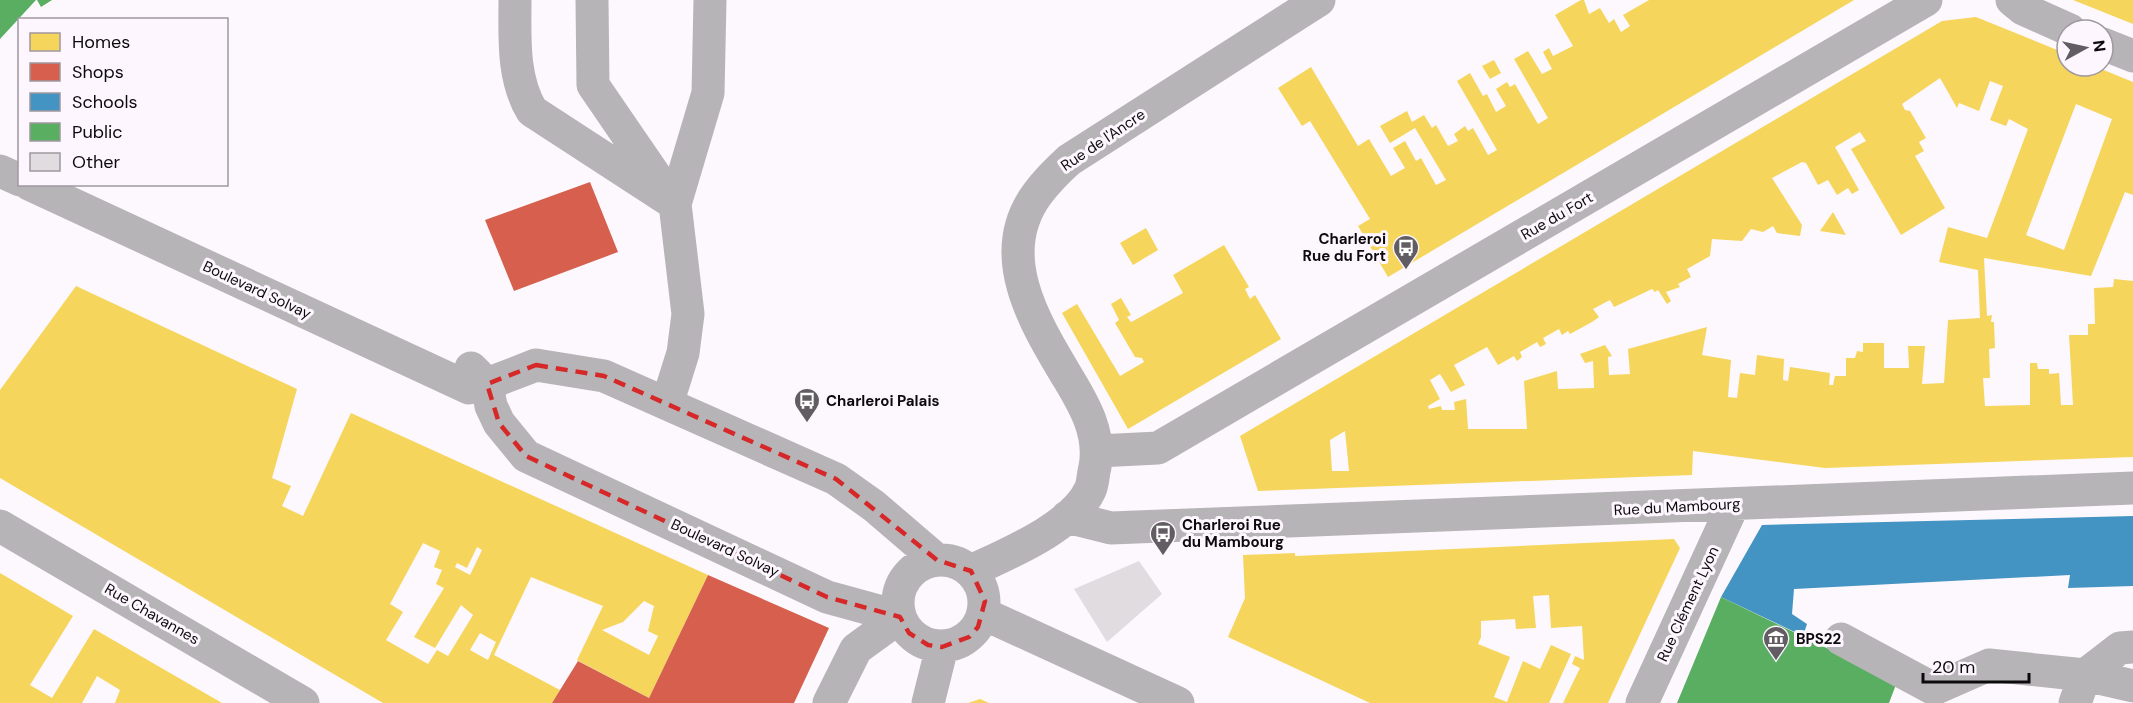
<svg xmlns="http://www.w3.org/2000/svg" width="2133" height="703" font-family="'DM Sans',sans-serif">
<style>
.homes{fill:#f6d55c;fill-rule:evenodd}
.shops{fill:#d6604d}
.schools{fill:#4393c3}
.public{fill:#5aae61}
.building{fill:#e0dce0}
.lines{fill:none;stroke-linecap:round;stroke-linejoin:round}
.minor{stroke:#b6b4b6;stroke-width:33}
.marked{fill:none;stroke:#d62828;stroke-width:4.5;stroke-dasharray:12 8;stroke-linejoin:round}
.labels{text-anchor:middle;stroke-width:6;stroke-linejoin:round;paint-order:stroke}
.street-label{font-size:15px;fill:#0d0a0e;stroke:#fef6ff}
.poi-label{font-size:15px;font-weight:bold;fill:#0d0a0e;stroke:#fef6ff;text-anchor:start}
</style>
<rect width="100%" height="100%" fill="#fdf8fd"/>
<path class="homes" d="M1581 0H1584L1589 14 1600 8 1609 23 1614 19 1621 32 1630 26 1623 15 1649 0H1854L1388 277 1358 226 1370 219 1310 121 1302 126 1278 88 1311 67 1358 146 1369 139 1391 176 1405 168 1393 148 1405 141 1416 161 1421 158 1436 185 1446 180 1415 128 1390 143 1380 126 1407 111 1412 122 1424 115 1432 128 1436 125 1448 146 1458 141 1454 134 1465 126 1468 131 1473 128 1488 155 1497 150 1457 81 1470 73 1483 96 1487 94 1496 112 1506 106 1496 89 1507 82 1510 87 1515 84 1538 124 1548 118 1514 59 1528 51 1542 74 1552 69 1543 52 1549 48 1553 56 1573 46 1555 15Z
M2073 0H2133V24Z
M1976 17 2067 54V66H2094L2133 82V195L2125 192 2091 276 1984 258 1987 316 1992 315 1991 322H1994L1995 348 1989 349 1990 378H1983L1985 406 2030 405V363H2037L2038 369H2049V374L2059 373 2061 405H2073L2069 335H2088V324H2095L2094 288 2113 287 2114 279 2133 281V457L1825 468 1693 451 1692 475 1258 491 1240 436 1942 21ZM1940 78 1957 108 1959 103 1979 111 1990 81 2003 86 1990 120 2006 126 2009 119 2028 129 1987 238 1948 227 1939 262 1978 270 1980 318 1948 320 1944 383 1922 384 1925 346H1908L1909 368H1884V343H1863V352L1857 351 1855 358H1846V376H1835L1833 385H1829L1830 373 1790 367 1788 381 1783 380 1784 359 1757 355 1755 375 1740 373 1737 398 1728 397 1731 360 1702 355 1707 327 1628 349 1630 374 1609 375 1608 357 1612 356 1605 345 1580 354 1585 363 1593 361 1594 388 1558 389 1557 371 1524 381 1527 429H1468L1466 399 1454 402 1455 410H1442L1441 406 1429 409 1428 406 1440 399 1430 380 1440 374 1451 392 1465 385 1454 365 1487 347 1498 365 1514 356 1517 361 1522 357 1520 352 1537 342 1540 347 1546 344 1543 338 1559 329 1562 335 1568 331 1570 334 1592 322 1599 317 1593 309 1610 300 1614 307 1652 289 1655 292 1658 290 1667 304 1671 301 1666 292 1680 287 1678 284 1691 277 1687 269 1710 256 1712 239 1742 241 1751 229 1763 232 1773 226 1777 233 1800 236 1802 225 1772 178 1802 162 1806 163 1818 185 1828 180 1837 195 1848 188 1852 194 1859 190 1835 147 1860 132 1866 141 1851 149 1901 235 1945 208 1915 156 1924 151 1919 142 1926 138 1910 111 1905 110 1902 104ZM2076 104 2112 119 2064 250 2026 235ZM1345 431 1349 471H1332L1330 440Z
M1494 60 1501 73 1490 79 1482 66Z
M1833 212 1846 235 1820 231Z
M1146 228 1158 250 1133 265 1120 243Z
M1224 245 1249 287 1245 289 1250 299 1255 295 1281 339 1128 429 1062 313 1077 304 1120 376 1144 362 1142 358 1135 357 1115 323 1119 320 1111 304 1121 298 1131 315 1127 317 1131 322 1135 320 1183 293 1173 275Z
M76 286 297 389 272 478 291 486 282 506 303 516 351 413 708 575 649 698 577 660 603 606 531 577 494 655 560 690 552 703H383L0 478V390ZM423 543 440 551 434 567 442 570 436 584 444 588 414 637 435 648 461 605 473 615 448 656 437 650 428 664 386 640 403 612 390 604ZM477 547 482 550 470 575 455 567 457 563 467 568ZM644 601 654 606 648 631 658 636 649 655 602 630 623 622ZM480 633 496 642 488 660 470 650Z
M1674 539 1680 548 1608 703H1563L1580 668 1572 664 1575 656 1584 660 1582 626 1551 628 1549 595 1533 596 1536 628 1516 629 1515 619 1481 621V637L1478 644 1510 657 1494 697 1507 702 1523 661 1540 669 1551 645 1571 654 1549 703H1370L1228 637 1245 598 1243 555 1295 553V556Z
M0 573 73 616 30 685 52 698 94 629 222 703H115L120 690 97 676 82 703H0Z
M980 699 989 703H968Z"/>
<path class="shops" d="M590 182 618 252 514 291 485 220Z
M708 575 829 628 794 703H552L578 661 649 698Z"/>
<path class="schools" d="M2133 516V586L2068 588 2070 575 1794 589 1792 614 1807 624 1803 636 1721 597 1762 525Z"/>
<path class="public" d="M0 0H36L0 39Z
M37 0H52L41 7Z
M1721 597 1897 682 1889 703H1677Z"/>
<path class="building" d="M1139 561 1162 594 1107 642 1074 589Z"/>
<g class="lines">
<path class="minor" d="M515 0C515 37 512 78 532 111L675 204
M592 0 593 85 667 193
M2012 0 2023 9 2070 30
M2103 44 2133 56
M0 171 20 180
M29 184 469 388 487 384 536 365 604 376 836 479 874 506 937 560
M471 368 487 384 491 406 499 423 526 456 827 597 900 617
M667 404 683 353 688 314 675 204 708 93 710 0
M1098 451 1158 448 1926 0
M1067 517 1111 528 2133 488
M0 526 303 703
M898 603a43 43 0 1 1 86 0a43 43 0 1 1-86 0Z
M971 571C1007 554 1073 527 1090 490 1093 484 1093 474 1095 467 1101 434 1085 406 1068 378 1035 323 992 254 1038 193 1047 181 1058 170 1069 160L1319 0
M984 614 1178 703
M1841 639 1934 689 1989 665 2085 675 2120 648 2133 647
M829 703 856 649 900 617
M928 703 942 647
M1642 703 1733 505
M2075 703 2085 675 2133 686"/>
</g>
<path class="marked" d="M536 365 604 376 836 479 937 560 971 571 985 601 978 627 969 637 942 647 928 645 909 633 900 617 827 597 526 456 499 423 487 384Z"/>
<defs>
<symbol id="bus-pin" viewBox="-11 -11 22 30"><path d="M0 17L-7.5 6A9.5 9.5 0 1 1 7.5 6Z" fill="#615d62" stroke="#fef6ff"/><path d="M-5-6H5V4H4V6H2V4H-2V6H-4V4H-5ZM-3.5-4V0h7V-4ZM-3.5 1.2v1.5H-2V1.2ZM2 1.2v1.5H3.5V1.2Z" fill="#fff"/></symbol>
<symbol id="museum-pin" viewBox="-11 -11 22 30"><path d="M0 17L-7.5 6A9.5 9.5 0 1 1 7.5 6Z" fill="#615d62" stroke="#fef6ff"/><path d="M0-6L6-3V-2H-6V-3ZM-5-1h2V3h-2ZM-1-1h2V3h-2ZM3-1h2V3H3ZM-6 4H6V6H-6Z" fill="#fff"/></symbol>
</defs>
<g fill-rule="evenodd">
<use href="#bus-pin" x="1391" y="233" width="30" height="40"/>
<use href="#bus-pin" x="792" y="386" width="30" height="40"/>
<use href="#bus-pin" x="1148" y="519" width="30" height="40"/>
<use href="#museum-pin" x="1761" y="624" width="30" height="40"/>
</g>
<g class="labels">
<g class="street-label">
<text transform="translate(1103 140) rotate(-34)" y="5">Rue de l'Ancre</text>
<text transform="translate(1557 216) rotate(-30)" y="5">Rue du Fort</text>
<text transform="translate(257 290) rotate(25)" y="5">Boulevard Solvay</text>
<text transform="translate(1677 507) rotate(-3)" y="5">Rue du Mambourg</text>
<text transform="translate(725 548) rotate(25)" y="5">Boulevard Solvay</text>
<text transform="translate(1688 604) rotate(-65)" y="5">Rue Clément Lyon</text>
<text transform="translate(152 614) rotate(30)" y="5">Rue Chavannes</text>
</g>
<g class="poi-label">
<text x="1386" y="244" text-anchor="end">Charleroi<tspan x="1386" dy="17">Rue du Fort</tspan></text>
<text x="826" y="406">Charleroi Palais</text>
<text x="1182" y="530">Charleroi Rue<tspan x="1182" dy="17">du Mambourg</tspan></text>
<text x="1796" y="644">BPS22</text>
</g>
</g>
<rect x="18" y="18" width="210" height="168" fill="#fef6ff" stroke="#9e989f" stroke-width="1.5"/>
<rect x="30" y="33" width="30" height="18" fill="#f6d55c" stroke="#9e989f" stroke-width="1.5"/>
<text x="72" y="48" font-size="18" fill="#0d0a0e">Homes</text>
<rect x="30" y="63" width="30" height="18" fill="#d6604d" stroke="#9e989f" stroke-width="1.5"/>
<text x="72" y="78" font-size="18" fill="#0d0a0e">Shops</text>
<rect x="30" y="93" width="30" height="18" fill="#4393c3" stroke="#9e989f" stroke-width="1.5"/>
<text x="72" y="108" font-size="18" fill="#0d0a0e">Schools</text>
<rect x="30" y="123" width="30" height="18" fill="#5aae61" stroke="#9e989f" stroke-width="1.5"/>
<text x="72" y="138" font-size="18" fill="#0d0a0e">Public</text>
<rect x="30" y="153" width="30" height="18" fill="#e0dce0" stroke="#9e989f" stroke-width="1.5"/>
<text x="72" y="168" font-size="18" fill="#0d0a0e">Other</text>
<g transform="translate(2085 48) rotate(82)"><circle r="28" fill="#fef6ff" stroke="#9e989f" stroke-width="1.5"/>
<path d="M0-4.5L10 22L0 15L-10 22Z" fill="#615d62"/>
<text y="-9" font-size="16" font-weight="bold" text-anchor="middle" fill="#0d0a0e">N</text>
</g>
<path d="M1923 673v9h106v-9" fill="none" stroke="#0d0a0e" stroke-width="3"/>
<text x="1932" y="673" font-size="18" fill="#0d0a0e" stroke="#fef6ff" stroke-width="4.5" paint-order="stroke">20 m</text>
</svg>
